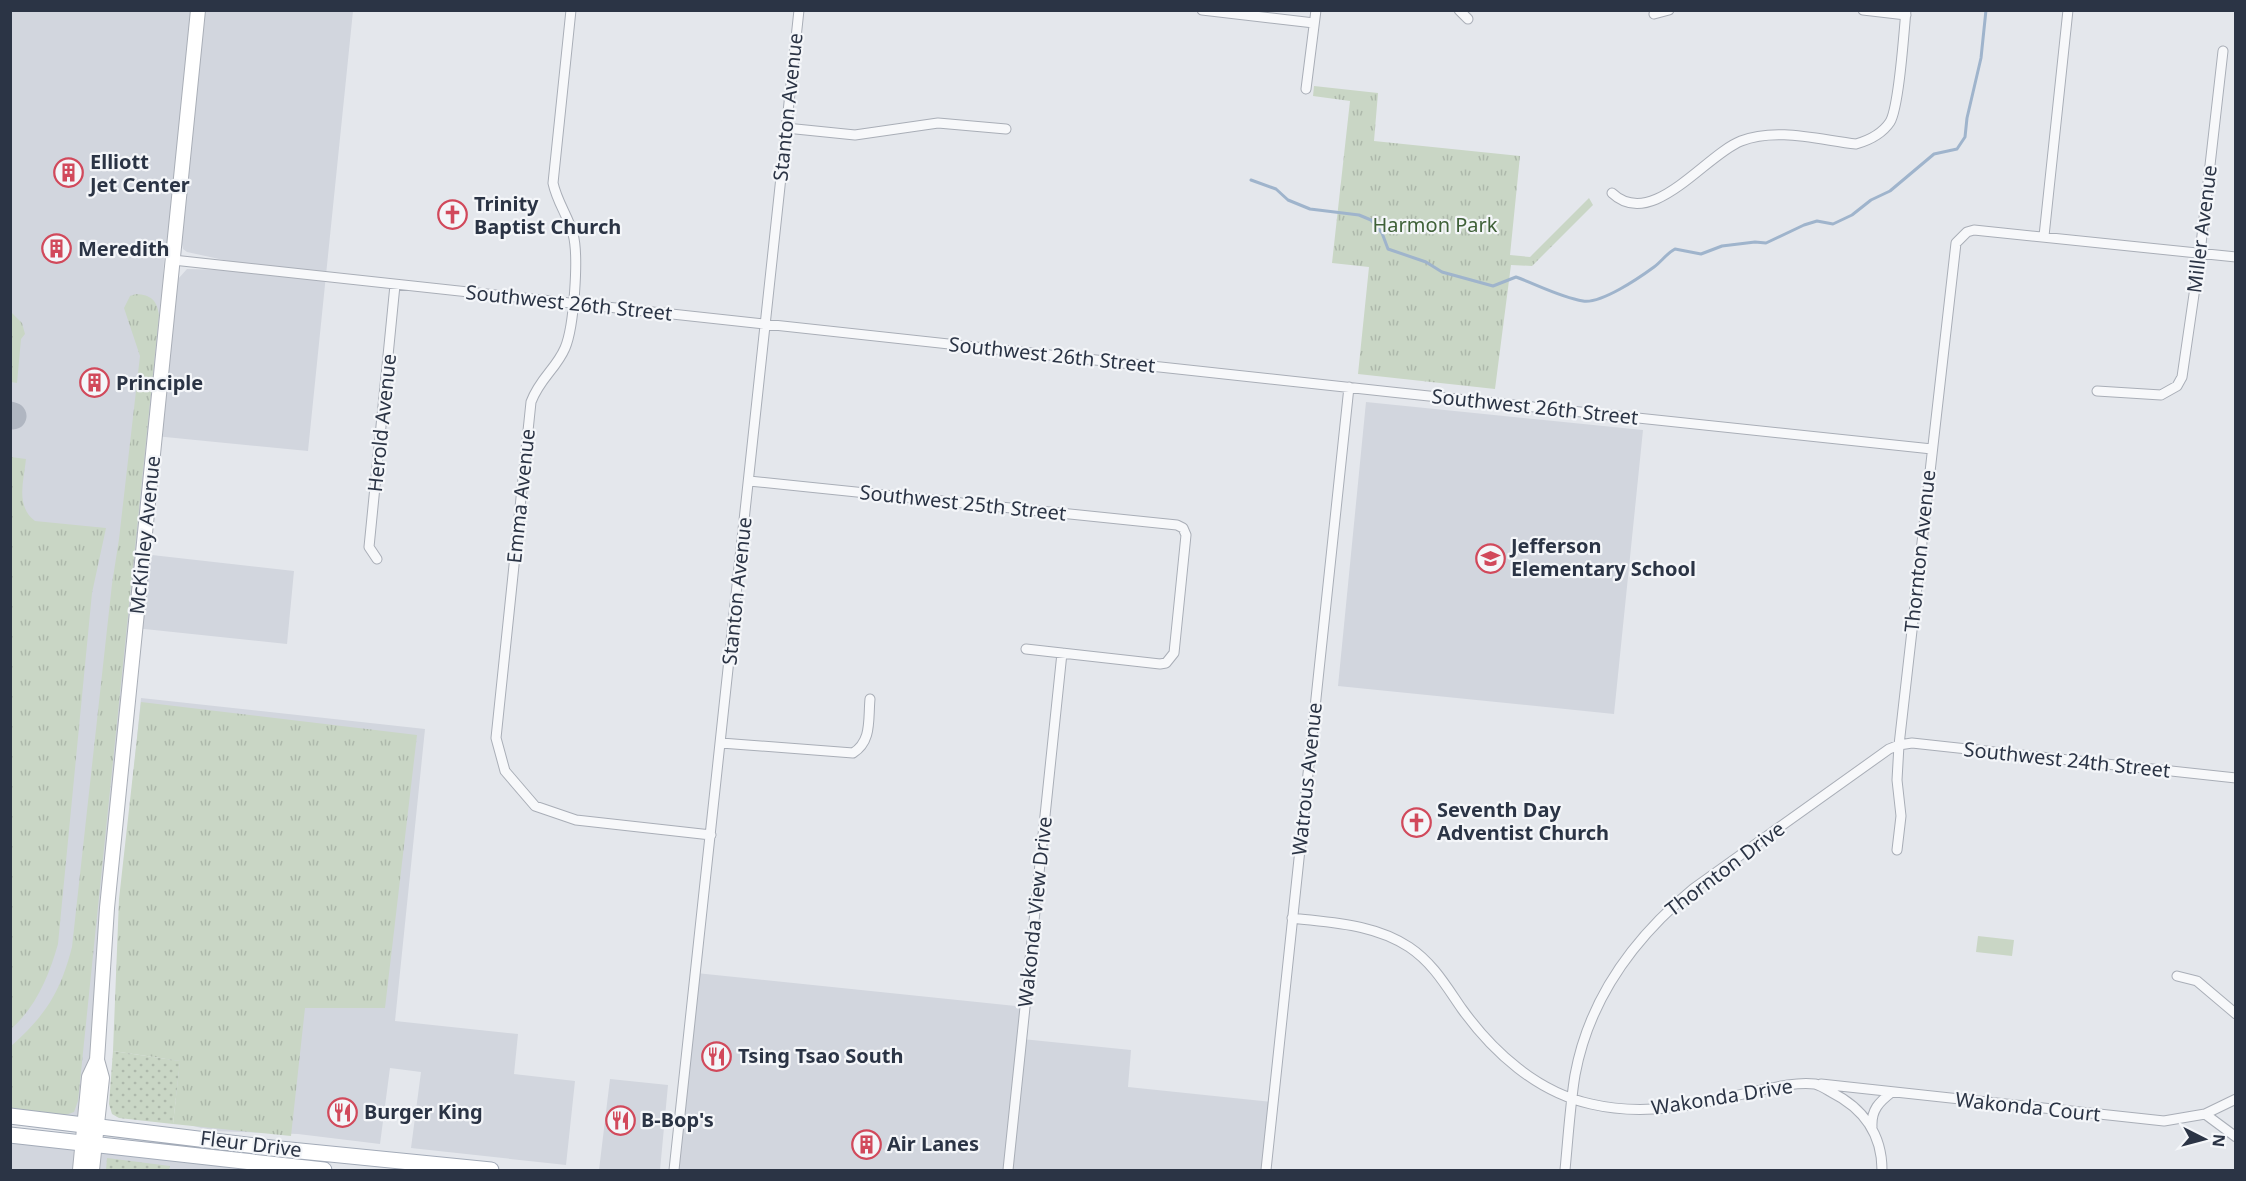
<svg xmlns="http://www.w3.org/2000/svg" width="2246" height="1181" font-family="'Noto Sans',sans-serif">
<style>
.built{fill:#d2d6de;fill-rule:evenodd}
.grass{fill:url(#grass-tufts)}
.garden{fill:url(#garden-dots)}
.pitch{fill:#c9d6c5}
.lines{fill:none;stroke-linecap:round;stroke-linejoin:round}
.stream{stroke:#9fb4cc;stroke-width:3}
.taxiway{stroke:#b0b6c1;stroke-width:27}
.minor-casing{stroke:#a9aeb7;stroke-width:11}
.secondary-casing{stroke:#a9aeb7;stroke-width:16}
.primary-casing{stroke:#a3abb8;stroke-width:17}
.minor{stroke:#f7f8fa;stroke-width:9}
.secondary{stroke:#fff;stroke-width:14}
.primary{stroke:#fff;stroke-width:15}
.labels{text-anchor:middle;stroke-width:4.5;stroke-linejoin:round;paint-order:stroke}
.street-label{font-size:20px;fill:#2b3445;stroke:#f4f6f9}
.poi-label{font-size:20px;font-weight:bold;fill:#2b3445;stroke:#f4f6f9;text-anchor:start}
.park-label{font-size:20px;fill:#3f6138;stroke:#f4f6f9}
</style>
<defs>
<pattern id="grass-tufts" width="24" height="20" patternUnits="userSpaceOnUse" patternTransform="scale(1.5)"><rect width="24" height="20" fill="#c9d6c5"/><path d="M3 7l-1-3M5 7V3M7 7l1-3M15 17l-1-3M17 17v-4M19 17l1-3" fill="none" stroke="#adb8ab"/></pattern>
<pattern id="garden-dots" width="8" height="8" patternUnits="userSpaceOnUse" patternTransform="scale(1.5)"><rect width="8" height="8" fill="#c9d6c5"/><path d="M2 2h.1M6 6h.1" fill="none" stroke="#adb8ab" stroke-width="1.8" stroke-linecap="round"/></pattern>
</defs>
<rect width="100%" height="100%" fill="#e4e7ec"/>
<path class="built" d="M11 11H353L308 451 155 436 143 554 294 571 287 644 135 628 92 1125 11 1116ZM176 217 183 249 187 252 275 271 187 269 169 289 156 416 164 260Z
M1366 402 1643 430 1614 714 1338 686Z
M141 698 425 729 395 1021 518 1034 514 1074 575 1081 566 1165 411 1148 421 1072 390 1068 380 1144 298 1134 212 1131 183 1123 121 899Z
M696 973 1025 1007 1022 1039 1131 1050 1128 1087 1273 1102 1266 1170H674Z
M610 1079 668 1085 660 1170H599Z
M11 1135 324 1170H11Z"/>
<path class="grass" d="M1314 86 1378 93 1374 141 1520 156 1510 255 1530 257 1589 198 1593 205 1532 266 1511 265 1495 389 1358 374 1369 267 1332 263 1350 101 1313 96Z
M136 294C151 295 157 300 159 315L78 1101 74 1112 63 1116 11 1109 10 1047C46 1015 60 993 72 947L112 584 119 539 140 356 124 308 130 296Z
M11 312 22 323 25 334 21 339 17 383 11 382Z
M11 457 26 459C24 480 15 506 35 521L106 528 92 593 58 944C49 976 36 1007 11 1029Z
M141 702 417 735 385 1008H305L291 1136 173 1124 180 1061 113 1051 119 899Z"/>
<path class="garden" d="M113 1051 180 1061 173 1124 119 1118 112 1114 109 1104Z
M107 1158 170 1166 169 1170H106Z"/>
<path class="pitch" d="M1978 936 2014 940 2012 956 1976 952Z"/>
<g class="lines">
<path class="stream" d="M1251 180 1276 189 1288 200 1310 209 1359 215 1371 220 1382 233 1388 249 1426 262 1442 272 1493 286 1516 277C1538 285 1560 297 1583 301 1601 304 1639 278 1654 267 1662 261 1666 254 1675 249L1701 254 1722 246 1755 242 1766 243 1804 225 1817 221 1833 224 1852 215 1871 200 1890 191 1934 154 1957 149 1965 137 1967 118 1981 58 1986 10"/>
<path class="taxiway" d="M10 415 13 416"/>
<defs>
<path id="minor" d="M571 10 553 183C557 202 568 216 573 234 579 256 574 327 565 348 556 369 540 378 531 402L496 738 505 771 535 806 576 820 711 835
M1202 10 1314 23
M1459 10 1468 19
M1863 10 1906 15
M1654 14 1669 10
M1306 89 1316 10
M786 128 855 135 938 123 1006 129
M1612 193C1652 231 1705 155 1741 141 1776 127 1820 140 1856 144 1870 140 1882 134 1890 122 1899 107 1904 32 1906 10
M2044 236 2068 10
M173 260 1391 392 1932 449
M2097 391 2161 395 2177 386 2182 377 2200 253 2223 51
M749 481 1177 525 1183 528 1186 535 1174 653 1166 663 1160 664 1026 649
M377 559 369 547 395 285
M721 743 853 753C872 741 868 720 870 699
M1897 850 1901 816 1897 780 1899 745 1956 243 1967 232 1974 230 2236 257
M1292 918C1333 923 1374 924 1409 947 1433 963 1446 986 1462 1009 1493 1052 1537 1092 1591 1104 1642 1116 1693 1106 1743 1094 1764 1090 1794 1081 1815 1084 1820 1085 1826 1089 1831 1092 1863 1108 1882 1134 1882 1170
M2177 976 2197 981 2236 1014
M1821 1084 2164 1121 2205 1114 2236 1099
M2205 1114 2236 1137
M1872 1127C1871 1110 1879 1102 1892 1092
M674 1170 799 10
M1008 1170 1062 653
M1266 1170 1349 387
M1565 1170C1568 1139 1570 1106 1575 1075 1589 999 1635 937 1693 889L1889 749 1899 745 1912 743 2236 778"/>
<path id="secondary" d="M80 1170 89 1077 97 1060
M92 1170 102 1078 97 1060 107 908 198 10"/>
<path id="primary" d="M10 1116 280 1149 491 1170
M10 1135 324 1170"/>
</defs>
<use href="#minor" class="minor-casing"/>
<use href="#secondary" class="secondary-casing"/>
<use href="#primary" class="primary-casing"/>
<use href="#minor" class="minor"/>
<use href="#secondary" class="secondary"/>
<use href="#primary" class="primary"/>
</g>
<defs>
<symbol id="building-ring" viewBox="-11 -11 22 22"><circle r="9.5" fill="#f4f6f9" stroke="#d1495b" stroke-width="1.5"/><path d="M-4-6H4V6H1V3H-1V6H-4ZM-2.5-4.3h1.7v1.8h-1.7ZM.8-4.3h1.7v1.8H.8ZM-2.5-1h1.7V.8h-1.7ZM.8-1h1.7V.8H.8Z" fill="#d1495b"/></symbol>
<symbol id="church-ring" viewBox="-11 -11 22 22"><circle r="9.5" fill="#f4f6f9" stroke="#d1495b" stroke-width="1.5"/><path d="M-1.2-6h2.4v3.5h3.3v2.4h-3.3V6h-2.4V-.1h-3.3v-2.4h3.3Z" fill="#d1495b"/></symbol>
<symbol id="school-ring" viewBox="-11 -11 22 22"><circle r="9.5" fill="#f4f6f9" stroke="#d1495b" stroke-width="1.5"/><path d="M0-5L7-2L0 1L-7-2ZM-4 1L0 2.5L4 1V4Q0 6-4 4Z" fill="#d1495b"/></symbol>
<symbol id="restaurant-ring" viewBox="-11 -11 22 22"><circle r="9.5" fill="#f4f6f9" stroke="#d1495b" stroke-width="1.5"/><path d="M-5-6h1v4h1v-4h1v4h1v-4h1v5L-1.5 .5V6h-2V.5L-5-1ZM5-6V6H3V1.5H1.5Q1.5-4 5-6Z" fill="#d1495b"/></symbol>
</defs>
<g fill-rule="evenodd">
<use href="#building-ring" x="52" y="156" width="33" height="33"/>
<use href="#church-ring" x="436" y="198" width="33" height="33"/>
<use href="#building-ring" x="40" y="232" width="33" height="33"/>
<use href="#building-ring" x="78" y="366" width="33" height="33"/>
<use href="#school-ring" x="1474" y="542" width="33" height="33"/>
<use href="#church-ring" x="1400" y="806" width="33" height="33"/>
<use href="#restaurant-ring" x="700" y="1040" width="33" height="33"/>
<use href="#restaurant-ring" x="326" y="1096" width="33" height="33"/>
<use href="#restaurant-ring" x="604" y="1104" width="33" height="33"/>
<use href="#building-ring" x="850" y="1128" width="33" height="33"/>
</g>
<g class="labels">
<g class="street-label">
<text transform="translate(788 107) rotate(-84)" y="7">Stanton Avenue</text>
<text transform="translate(2202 229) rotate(-83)" y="7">Miller Avenue</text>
<text transform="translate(569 303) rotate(6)" y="7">Southwest 26th Street</text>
<text transform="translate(1052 355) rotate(6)" y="7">Southwest 26th Street</text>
<text transform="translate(1535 407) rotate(6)" y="7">Southwest 26th Street</text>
<text transform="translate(382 423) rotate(-84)" y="7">Herold Avenue</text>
<text transform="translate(521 496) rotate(-84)" y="7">Emma Avenue</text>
<text transform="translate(963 503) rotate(6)" y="7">Southwest 25th Street</text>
<text transform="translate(145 535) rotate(-84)" y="7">McKinley Avenue</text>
<text transform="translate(1920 551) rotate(-84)" y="7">Thornton Avenue</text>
<text transform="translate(737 591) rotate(-84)" y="7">Stanton Avenue</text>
<text transform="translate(2067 760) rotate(6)" y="7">Southwest 24th Street</text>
<text transform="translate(1307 779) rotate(-84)" y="7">Watrous Avenue</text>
<text transform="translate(1725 869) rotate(-37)" y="7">Thornton Drive</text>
<text transform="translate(1035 912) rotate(-84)" y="7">Wakonda View Drive</text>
<text transform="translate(1722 1097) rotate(-9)" y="7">Wakonda Drive</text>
<text transform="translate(2028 1107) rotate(6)" y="7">Wakonda Court</text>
<text transform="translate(251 1144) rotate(7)" y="7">Fleur Drive</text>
</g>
<g class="poi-label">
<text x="90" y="169">Elliott<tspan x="90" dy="23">Jet Center</tspan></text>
<text x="474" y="211">Trinity<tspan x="474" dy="23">Baptist Church</tspan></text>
<text x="78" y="256">Meredith</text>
<text x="116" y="390">Principle</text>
<text x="1511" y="553">Jefferson<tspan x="1511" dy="23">Elementary School</tspan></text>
<text x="1437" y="817">Seventh Day<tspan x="1437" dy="23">Adventist Church</tspan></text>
<text x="738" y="1063">Tsing Tsao South</text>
<text x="364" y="1119">Burger King</text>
<text x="641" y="1127">B-Bop's</text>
<text x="887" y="1151">Air Lanes</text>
</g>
<g class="park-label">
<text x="1435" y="232">Harmon Park</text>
</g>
</g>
<rect width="2246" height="1181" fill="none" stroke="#2b3445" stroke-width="24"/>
<g transform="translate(2204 1139) rotate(96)" stroke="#f4f6f9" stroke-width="4.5" paint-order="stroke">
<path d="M0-4.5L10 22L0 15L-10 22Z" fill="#2b3445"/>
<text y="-9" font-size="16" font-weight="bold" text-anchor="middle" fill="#2b3445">N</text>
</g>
</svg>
